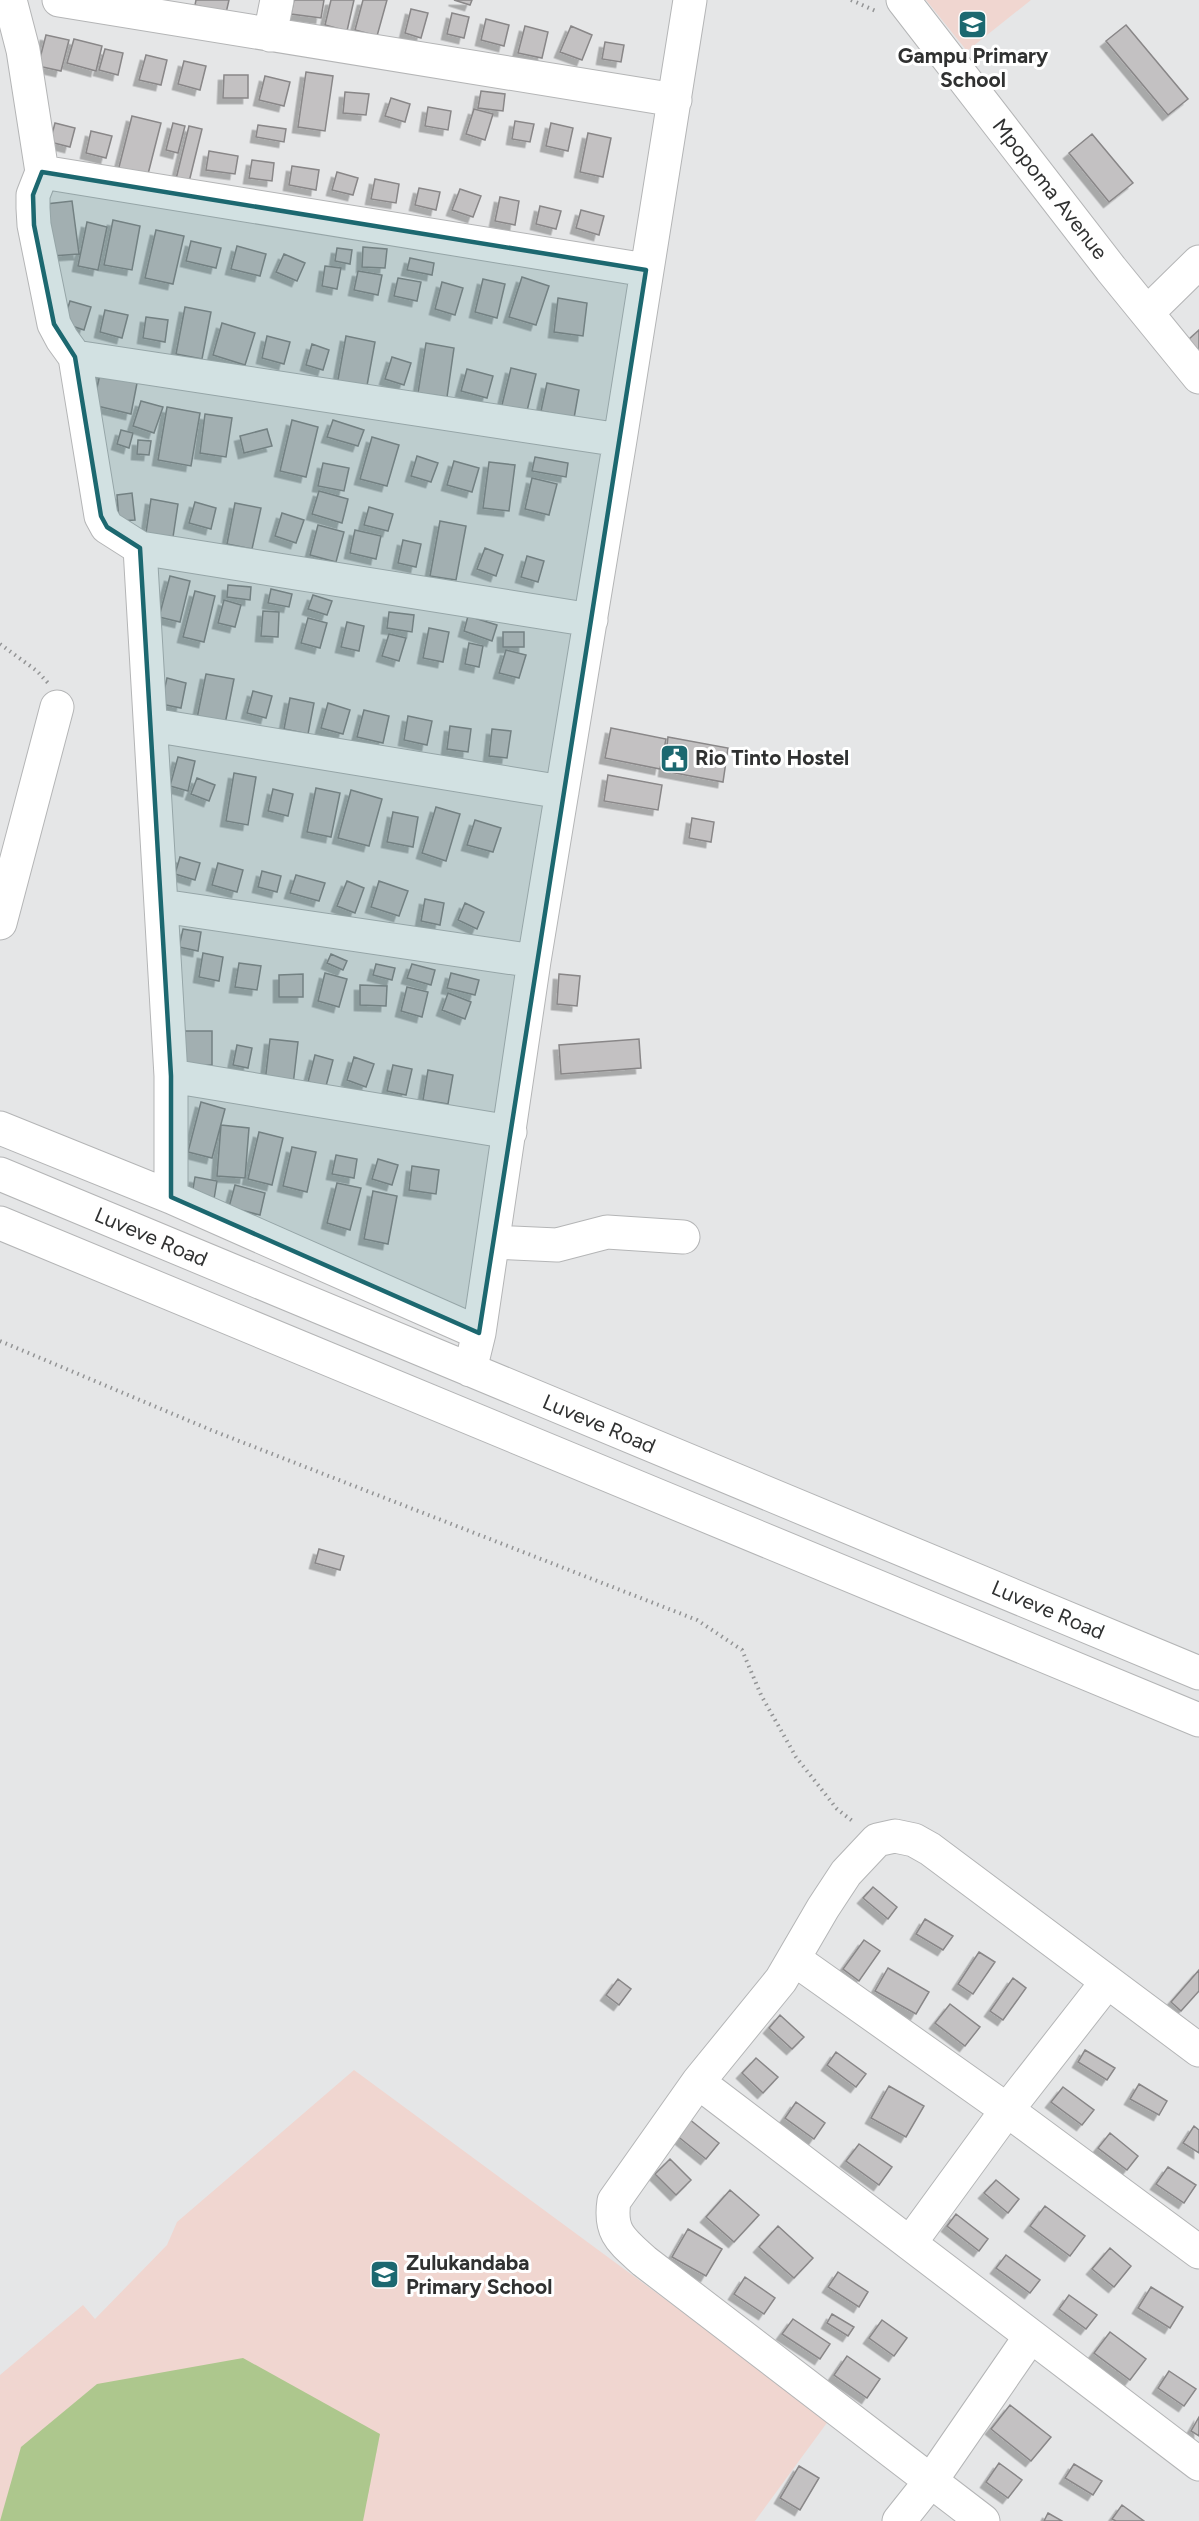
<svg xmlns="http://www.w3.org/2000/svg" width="1199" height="2521" font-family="Figtree,sans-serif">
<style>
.education{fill:#f0d6d0}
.green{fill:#adc78d}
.building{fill:#c3c1c2;stroke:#898788;stroke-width:1.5;filter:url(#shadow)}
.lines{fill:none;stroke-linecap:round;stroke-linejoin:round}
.minor-casing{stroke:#b4b5b6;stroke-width:35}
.path{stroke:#939495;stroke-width:4;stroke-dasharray:1.5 4.5;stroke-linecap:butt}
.minor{stroke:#fff;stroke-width:33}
.marked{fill:#1c6870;fill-opacity:0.2;stroke:#1c6870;stroke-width:4.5;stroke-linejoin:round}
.labels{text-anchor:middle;stroke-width:6;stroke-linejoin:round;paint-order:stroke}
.poi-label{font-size:21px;font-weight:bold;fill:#303131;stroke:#fff;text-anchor:start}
.street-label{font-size:21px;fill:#303131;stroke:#fff}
</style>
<defs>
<filter id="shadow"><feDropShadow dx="-5.5" dy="5.5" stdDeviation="0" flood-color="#0004"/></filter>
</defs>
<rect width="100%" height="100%" fill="#e5e6e7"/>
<path class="education" d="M926 0H1031L967 51Z
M354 2070 829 2420 755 2521H0V2375L83 2305 95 2319 167 2245 177 2222Z"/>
<path class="green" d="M243 2358 380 2434 363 2521H0L21 2447 97 2384Z"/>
<path class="building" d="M196 0H229L226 13 195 5Z
M294 0H324L321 18 291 14Z
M331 0H354L347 31 325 25Z
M363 0H387L377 36 355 30Z
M454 0H472L470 5Z
M411 9 428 13 421 38 405 33Z
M452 13 469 17 464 38 447 34Z
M486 19 509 25 504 46 481 40Z
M1126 25 1188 99 1168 115 1106 41Z
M525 26 548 32 542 58 518 53Z
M571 26 592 35 582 60 560 52Z
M46 35 69 40 61 71 38 66Z
M74 39 102 46 96 71 67 63Z
M605 42 624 45 621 62 602 59Z
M105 49 123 53 118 75 99 70Z
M146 55 167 60 161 85 139 80Z
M184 61 206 66 200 90 178 84Z
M306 72 333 76 325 131 298 127Z
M224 75H248V98H223Z
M265 76 290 82 284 106 259 100Z
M481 91 505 94 503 111 478 108Z
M345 92 369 94 366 115 343 113Z
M391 98 410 104 405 122 385 116Z
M428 107 451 111 448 130 425 126Z
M474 109 493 114 485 140 466 134Z
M132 116 161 123 147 178 118 171Z
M515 121 534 124 530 142 512 139Z
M55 123 75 128 70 147 50 142Z
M173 123 185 126 178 153 166 150Z
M551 123 573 128 568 151 546 146Z
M258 125 286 129 284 142 256 137Z
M189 126 202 129 189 182 176 179Z
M91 131 112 136 106 158 86 153Z
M588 133 611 138 603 177 580 172Z
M1092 134 1133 183 1109 202 1069 153Z
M209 151 238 156 235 174 206 170Z
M252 160 274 163 272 181 249 178Z
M292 166 319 170 316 190 289 185Z
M337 172 358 178 353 195 332 190Z
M375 179 399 184 396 203 371 199Z
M419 188 440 192 436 210 415 205Z
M460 189 481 196 473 217 452 210Z
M500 197 519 201 515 225 495 221Z
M72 201 79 254 52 256 46 204Z
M540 206 561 211 556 229 536 224Z
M581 210 604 216 599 235 576 228Z
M113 220 140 226 132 270 104 265Z
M87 222 107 227 98 270 78 266Z
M156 230 184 236 173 284 145 278Z
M191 241 221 248 216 268 186 261Z
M237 246 266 254 260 276 231 269Z
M363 247 387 249 385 268 362 267Z
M337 248 352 250 350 264 335 261Z
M284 254 305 263 297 281 276 272Z
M410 258 434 263 432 275 407 270Z
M325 266 341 268 337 289 322 286Z
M358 271 382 275 378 295 354 290Z
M522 277 549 286 536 325 509 317Z
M398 278 421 282 417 301 394 296Z
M483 279 505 284 497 318 475 312Z
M442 282 463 288 455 315 435 309Z
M558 298 587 303 583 336 554 332Z
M70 301 91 307 84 330 63 323Z
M185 307 211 312 202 359 176 354Z
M105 310 128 315 122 338 100 332Z
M146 317 168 320 165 342 143 338Z
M222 323 255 333 245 365 213 355Z
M1199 330V353L1188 340Z
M267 336 290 342 284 364 262 358Z
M346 336 375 342 366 391 337 385Z
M426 343 454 348 447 397 418 393Z
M312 344 329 350 323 370 306 365Z
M392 357 411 363 404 385 385 379Z
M511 368 536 374 526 415 501 409Z
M467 369 493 376 487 398 461 391Z
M101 370 138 378 131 414 93 405Z
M547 383 579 390 574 418 541 411Z
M141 401 163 407 154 433 133 426Z
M167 407 200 413 191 466 158 460Z
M205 414 232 418 226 457 200 453Z
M292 420 318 427 306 477 280 471Z
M333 420 364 430 358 446 327 437Z
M267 429 272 446 244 453 240 436Z
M121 430 133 433 129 448 117 444Z
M372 437 399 445 387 486 360 479Z
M138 440 151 441 149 455 137 454Z
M417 456 438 463 431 482 411 476Z
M535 457 568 463 566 477 532 471Z
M454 461 479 468 472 492 447 485Z
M489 462 515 465 509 511 483 508Z
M323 463 349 468 344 491 318 486Z
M532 478 557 484 549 515 525 509Z
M319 491 348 499 342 523 312 514Z
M132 493 135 520 119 521 117 495Z
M151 499 178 504 173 537 146 533Z
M195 502 216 508 211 529 189 523Z
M235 503 261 508 252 549 227 544Z
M369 507 393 514 388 531 364 525Z
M282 513 304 520 296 543 275 536Z
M440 521 466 526 456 580 430 576Z
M318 525 344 532 336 562 310 555Z
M355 530 381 536 376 559 350 553Z
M403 540 421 544 416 567 398 563Z
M485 548 503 555 496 576 477 569Z
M527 556 544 561 538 582 521 577Z
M170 576 190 581 180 622 159 617Z
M228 585 251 587 250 600 227 597Z
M271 589 292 594 289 607 268 603Z
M195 591 215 596 204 642 183 637Z
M313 595 332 601 327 615 308 609Z
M224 600 241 605 235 627 218 623Z
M263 611 279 612 278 637 261 636Z
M389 612 414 615 412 632 387 628Z
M468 616 497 625 492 641 464 631Z
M308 618 327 623 320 648 301 643Z
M347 622 364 626 359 651 341 647Z
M429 628 449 632 443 662 423 658Z
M503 632H524V647H503Z
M389 634 406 638 399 661 382 656Z
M469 643 483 646 479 667 465 664Z
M506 650 526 655 519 678 499 673Z
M206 674 234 679 224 729 196 723Z
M167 678 186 683 181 708 161 704Z
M253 691 272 696 266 718 247 713Z
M290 698 314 703 308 734 284 729Z
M328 703 350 710 343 734 321 728Z
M364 710 389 716 383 743 357 737Z
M408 716 432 721 427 745 404 740Z
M450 726 471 729 468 752 447 749Z
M611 728 666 739 660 769 605 758Z
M492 729 511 731 507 758 489 756Z
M668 737 728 748 723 782 664 771Z
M178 757 195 761 188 791 170 786Z
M234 773 256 777 248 825 226 821Z
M608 775 662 785 658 810 604 801Z
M197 778 215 785 209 801 191 794Z
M316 788 340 793 331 837 307 832Z
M273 789 293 794 288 816 268 811Z
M351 790 382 799 369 846 338 838Z
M436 807 460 814 446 861 422 853Z
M393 812 418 817 413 847 387 842Z
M692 818 714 822 711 842 689 838Z
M475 820 501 828 493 852 467 845Z
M180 857 200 863 195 880 175 874Z
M218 863 243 870 237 892 212 885Z
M262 871 281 876 277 892 258 887Z
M296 875 325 883 319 901 290 893Z
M347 881 364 888 355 913 337 906Z
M379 881 408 891 399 916 371 907Z
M425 899 444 903 440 925 421 921Z
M465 903 484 912 477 929 458 920Z
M183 929 201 932 198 951 179 947Z
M203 953 223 957 219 981 199 977Z
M331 954 347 961 343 970 327 963Z
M239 963 261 966 257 990 235 987Z
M376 964 395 968 392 980 373 975Z
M412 964 435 970 431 985 407 978Z
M325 973 347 979 339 1007 318 1001Z
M451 973 479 980 475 995 447 988Z
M303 974V997H279V975Z
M559 974 580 976 577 1006 557 1004Z
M360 985 387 986 386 1006 360 1005Z
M407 987 428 992 422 1017 401 1011Z
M448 993 471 1002 465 1019 442 1010Z
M184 1031H212V1065H184Z
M270 1039 298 1042 293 1085 265 1082Z
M639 1039 641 1068 561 1074 559 1045Z
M237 1045 252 1048 248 1068 233 1065Z
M315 1055 333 1060 326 1086 308 1082Z
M354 1057 374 1064 366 1087 347 1080Z
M393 1065 412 1069 406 1095 387 1091Z
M428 1070 453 1075 448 1104 423 1100Z
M201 1102 225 1109 212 1158 188 1152Z
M221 1125 249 1128 245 1178 217 1176Z
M259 1132 283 1138 272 1185 248 1179Z
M292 1147 316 1152 307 1192 283 1186Z
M336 1155 357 1159 354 1178 332 1174Z
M378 1159 398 1165 392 1185 372 1179Z
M412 1166 439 1170 436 1194 409 1190Z
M195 1177 217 1181 214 1199 192 1195Z
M337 1183 361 1188 350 1230 327 1223Z
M235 1185 265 1193 260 1215 229 1207Z
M373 1191 397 1196 388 1244 364 1239Z
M319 1549 344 1556 340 1570 315 1563Z
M873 1887 897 1907 888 1919 863 1898Z
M925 1919 953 1936 943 1950 916 1934Z
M864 1940 880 1951 859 1981 843 1969Z
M979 1952 995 1962 973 1994 958 1984Z
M888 1968 929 1992 916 2014 875 1991Z
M1199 1970V1991L1181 2011 1171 2002Z
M1013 1978 1026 1988 1003 2020 990 2011Z
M618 1979 631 1989 619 2005 606 1995Z
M950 2004 980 2027 965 2046 935 2023Z
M780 2015 804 2037 792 2049 769 2028Z
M1085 2050 1115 2068 1107 2080 1078 2062Z
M836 2052 866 2074 856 2087 827 2065Z
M756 2058 778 2077 763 2093 742 2073Z
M1139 2084 1167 2101 1159 2115 1130 2099Z
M889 2086 924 2106 906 2137 871 2118Z
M1063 2087 1094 2110 1082 2125 1051 2102Z
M796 2102 825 2123 814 2139 785 2118Z
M689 2119 719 2143 706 2159 676 2135Z
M1194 2126 1199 2130V2153L1183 2143Z
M1110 2133 1138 2156 1127 2170 1098 2148Z
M859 2144 892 2167 879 2185 846 2161Z
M670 2159 691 2180 676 2195 655 2174Z
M1168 2167 1196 2185 1184 2203 1156 2184Z
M996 2180 1019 2199 1008 2213 984 2193Z
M730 2190 759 2215 734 2242 706 2217Z
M1045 2206 1085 2236 1070 2256 1030 2226Z
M956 2214 988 2239 979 2251 947 2226Z
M778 2226 813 2258 794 2278 759 2247Z
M688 2229 722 2249 706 2276 672 2257Z
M1110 2248 1131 2266 1114 2287 1092 2269Z
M1006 2255 1040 2280 1030 2293 996 2268Z
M838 2272 868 2292 859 2307 828 2287Z
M745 2277 775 2298 764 2314 734 2294Z
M1151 2287 1183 2307 1170 2328 1138 2308Z
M1069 2295 1097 2315 1086 2329 1059 2309Z
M832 2314 854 2327 848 2336 827 2323Z
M793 2319 830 2344 820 2359 782 2334Z
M882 2320 907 2338 894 2356 869 2338Z
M1110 2332 1146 2359 1130 2380 1094 2353Z
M847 2356 880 2379 867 2398 834 2375Z
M1169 2371 1196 2389 1184 2406 1158 2388Z
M1010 2405 1051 2437 1031 2461 991 2429Z
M1199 2417V2436L1191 2431Z
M999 2463 1022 2480 1008 2498 986 2482Z
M1074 2464 1102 2481 1093 2495 1065 2478Z
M799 2466 819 2478 800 2510 780 2498Z
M1122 2505 1144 2521H1116L1112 2519Z
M1048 2513 1062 2521H1044Z"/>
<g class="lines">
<defs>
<path id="minor" d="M10 0 23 50 42 172 33 195V208L34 225 54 324 62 339 75 357 101 516 107 527 140 548 171 1076V1197
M59 0 675 100
M903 0 1111 269 1199 377
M270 35 277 0
M42 172 646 270
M1148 312 1199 262
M75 357 620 440
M140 548 591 620
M152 725 562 792
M162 906 534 961
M0 923 57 707
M171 1076 510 1132
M0 1128 171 1197 479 1333
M0 1174 1199 1673
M0 1223 1199 1720
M493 1242 557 1245 607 1232 683 1237
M470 1370 479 1333 534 961 620 440 690 0
M794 1959 1007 2110 1199 2252
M698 2082 1199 2464
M910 2243 1007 2110 1107 1982
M899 2521 930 2482 1030 2337
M983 2521 644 2261C622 2241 609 2233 614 2201L698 2082 781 1980 823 1908 846 1873 877 1840 895 1836 914 1840 930 1849 1199 2050"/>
</defs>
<use href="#minor" class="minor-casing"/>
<path class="path" d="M851 0 878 12
M0 644 37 671 48 683
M0 1341 211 1430 697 1620 742 1650 761 1695 796 1757 837 1809 855 1823"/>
<use href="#minor" class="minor"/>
</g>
<path class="marked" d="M42 172 646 270 479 1333 171 1197V1076L140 548 107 527 101 516 75 357 54 324 34 225 33 195Z"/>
<defs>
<symbol id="school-square" viewBox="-11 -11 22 22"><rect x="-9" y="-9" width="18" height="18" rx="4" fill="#1c6870" stroke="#fff"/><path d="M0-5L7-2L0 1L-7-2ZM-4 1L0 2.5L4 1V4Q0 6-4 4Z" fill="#fff"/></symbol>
<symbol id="civic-square" viewBox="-11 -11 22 22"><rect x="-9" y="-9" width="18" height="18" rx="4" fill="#1c6870" stroke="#fff"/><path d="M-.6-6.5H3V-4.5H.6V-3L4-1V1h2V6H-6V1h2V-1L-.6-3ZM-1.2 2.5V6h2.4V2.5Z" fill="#fff"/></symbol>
</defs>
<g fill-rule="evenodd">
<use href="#school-square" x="956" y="8" width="33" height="33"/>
<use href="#civic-square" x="658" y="742" width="33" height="33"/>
<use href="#school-square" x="368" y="2258" width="33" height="33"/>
</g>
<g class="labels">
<g class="poi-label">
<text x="973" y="63" text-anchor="middle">Gampu Primary<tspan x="973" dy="24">School</tspan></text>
<text x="695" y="765">Rio Tinto Hostel</text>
<text x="406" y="2270">Zulukandaba<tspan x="406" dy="24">Primary School</tspan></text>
</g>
<g class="street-label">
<text transform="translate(1050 189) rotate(52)" y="7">Mpopoma Avenue</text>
<text transform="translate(151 1237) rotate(23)" y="7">Luveve Road</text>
<text transform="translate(599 1424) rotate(23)" y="7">Luveve Road</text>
<text transform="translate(1048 1610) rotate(23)" y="7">Luveve Road</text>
</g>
</g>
</svg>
